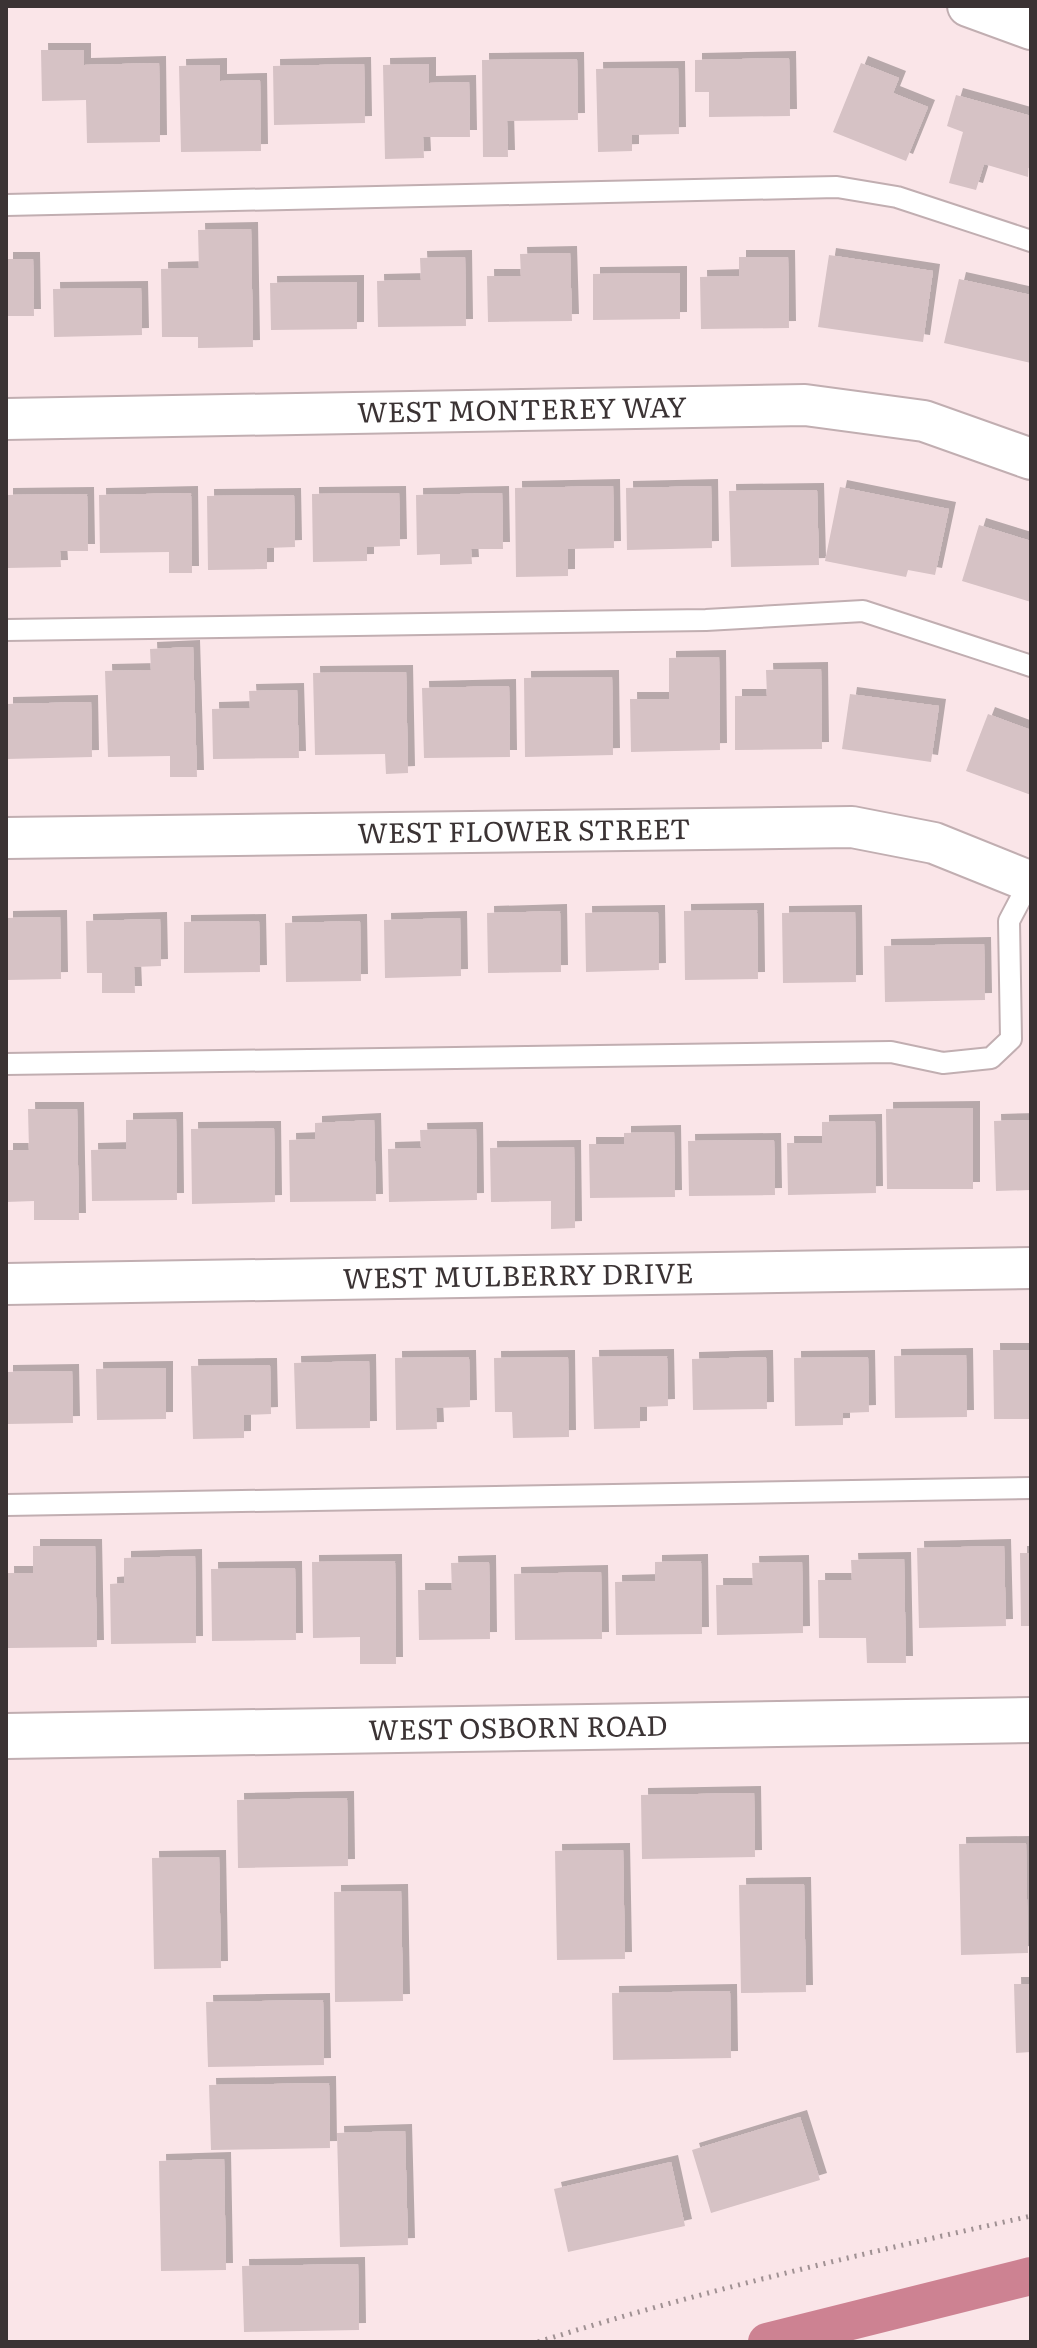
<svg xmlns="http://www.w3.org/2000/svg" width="1037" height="2348" font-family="Literata,serif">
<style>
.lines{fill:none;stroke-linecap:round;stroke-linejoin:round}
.canal{stroke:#cd8292;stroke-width:38}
.building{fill:#d6c2c5;filter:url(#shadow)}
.service-casing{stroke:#c1aeb1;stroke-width:24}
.minor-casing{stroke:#c1aeb1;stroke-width:44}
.tertiary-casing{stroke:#c1aeb1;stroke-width:48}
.path{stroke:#a09193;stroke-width:5;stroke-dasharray:2 6;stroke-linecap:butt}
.service{stroke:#fff;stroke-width:20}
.minor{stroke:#fff;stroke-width:40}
.tertiary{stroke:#fff;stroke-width:44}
.labels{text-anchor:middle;stroke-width:6;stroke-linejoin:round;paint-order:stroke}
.street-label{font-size:28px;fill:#3b3334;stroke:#fef6f7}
</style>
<defs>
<filter id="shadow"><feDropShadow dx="7" dy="-7" stdDeviation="0" flood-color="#0004"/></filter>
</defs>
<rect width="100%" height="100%" fill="#fae5e8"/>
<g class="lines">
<path class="canal" d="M767 2342 1031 2276"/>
</g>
<path class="building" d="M41 50H84V65L159 63 160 142 87 143 86 100 42 101Z
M789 58 790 116 709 117V92H695V60Z
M577 59 578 120 507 121 508 157H483L482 60Z
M861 63 899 78 893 93 928 107 906 161 833 132Z
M364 64 365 123 274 125 273 66Z
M429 64V83L469 82 470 137H423L424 158 385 159 383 65Z
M220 65V81L260 80 261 151 181 152 179 66Z
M678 68 679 134 632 135V151L598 152 596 69Z
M956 95 1031 116 1028 177 984 164 976 190 949 183 963 132 947 126Z
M251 229 253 347 198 348V337H162L161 269 199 268 198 230Z
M570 253 572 321 488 322 487 276H521L520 254Z
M829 255 933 271 923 342 818 327Z
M465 257 466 326 378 327 377 281 421 280 420 258Z
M739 257H788L789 328 701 329 700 277 739 276Z
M6 259H33L34 316H6Z
M680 273V319L593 320V274Z
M959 279 1031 295V363L944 343Z
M357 282V329L271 330 270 283Z
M141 288 142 335 54 337 53 289Z
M613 486 614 548 568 549V576L516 577 515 488Z
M711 486 712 548 627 550 626 488Z
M840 487 949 509 935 575 908 570 906 577 825 561Z
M817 490 819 565 731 567 729 491Z
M191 493 192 573H169V552L100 553 99 495Z
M399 493 400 546 367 547V561L313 562 312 494Z
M502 493 503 549H471L472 564 440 565V554L417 555 416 495Z
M87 494 88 551H60L61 567 6 568V495Z
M294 495 295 547 267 548V569L208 570 207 496Z
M979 525 1031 541V602L962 581Z
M193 647 197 777H170V756L108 757 105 671 151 670 150 649Z
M719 657 720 750 631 752 630 699H669V658Z
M821 669 822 749 735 750V696H767L766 670Z
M406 672 408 773 386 774 385 754 315 755 313 673Z
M612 677 613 755 525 757 524 678Z
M509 686 510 757 424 758 422 688Z
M297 690 299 758 213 759 212 709 250 708 249 691Z
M850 694 939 706 931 762 842 749Z
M91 702 92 757 6 759V704Z
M988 714 1031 730V795L966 771Z
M757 910 758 979 685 980 684 911Z
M560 911 561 972 488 973 487 913Z
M658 912 659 970 586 972 585 913Z
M855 912 856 982 783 983 782 913Z
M60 917 61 979 6 980V918Z
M460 918 461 976 385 978 384 920Z
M160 919 161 966 134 967 135 993H102V973H87L86 921Z
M259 921 260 972 184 973V922Z
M360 921 361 981 286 982 285 923Z
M984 944 985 1000 885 1002 884 946Z
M973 1108V1189H887L886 1109Z
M28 1109H77L79 1220H34V1201L6 1202V1150H29Z
M176 1119 177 1200 92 1201 91 1150 126 1149V1120Z
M374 1120 376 1201 290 1202 289 1140 315 1139V1123Z
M1031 1120V1190L996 1191 994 1121Z
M875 1121 876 1193 788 1195 787 1143H822V1122Z
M274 1128 275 1202 192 1204 191 1129Z
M476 1129 477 1200 389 1202 388 1149 421 1148 420 1130Z
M674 1132 675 1197 590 1198 589 1144H624V1133Z
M774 1140 775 1195 689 1196 688 1141Z
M574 1147 575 1228 551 1229V1201L491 1202 490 1148Z
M993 1350H1031V1419H994Z
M966 1355 967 1417 895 1418 894 1356Z
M667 1356 668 1406 640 1407V1428L594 1429 592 1357Z
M469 1357 470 1407 436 1408 437 1429 396 1430 395 1358Z
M568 1357 569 1437 513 1438 512 1412H495L494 1358Z
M766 1357 767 1409 693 1410 692 1359Z
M868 1357 869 1412 843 1413V1425L795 1426 794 1358Z
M369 1361 370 1428 296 1429 294 1363Z
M270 1365 271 1414 244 1415V1438L193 1439 191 1366Z
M166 1368V1419L97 1420 96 1369Z
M72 1371 73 1423 6 1424V1372Z
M33 1546H95L97 1647 8 1648 7 1573H33Z
M1004 1546 1006 1626 919 1628 917 1548Z
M1020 1553H1031V1626H1021Z
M195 1556 196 1643 111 1644 110 1584 124 1583V1558Z
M904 1559 906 1663H867L866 1638H819L818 1580H852L851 1560Z
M395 1561 396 1664H360V1637L313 1638 312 1562Z
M701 1561 702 1634 616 1635 615 1582 655 1581V1562Z
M489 1562 490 1639 419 1640 418 1590H452L451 1563Z
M802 1562 803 1633 717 1635 716 1585H753L752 1563Z
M295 1568 296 1640 212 1641 211 1569Z
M601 1572 602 1639 515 1640 514 1574Z
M754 1793 755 1857 642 1859 641 1795Z
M347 1798 348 1866 238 1868 237 1800Z
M1026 1843 1028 1953 961 1955 959 1844Z
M623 1850 625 1959 557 1960 555 1851Z
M219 1857 221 1968 154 1969 152 1858Z
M804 1884 806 1992 741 1993 739 1885Z
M401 1891 403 2001 335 2002 334 1892Z
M1014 1984H1031V2052L1016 2053Z
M730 1991 731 2058 613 2060 612 1993Z
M323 2000 324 2065 208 2067 206 2002Z
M329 2083 330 2148 211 2150 209 2085Z
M800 2117 820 2180 711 2213 692 2150Z
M405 2131 408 2245 340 2247 337 2133Z
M224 2159 226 2270 161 2271 159 2161Z
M671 2162 685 2226 568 2252 554 2189Z
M358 2264 359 2330 244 2332 242 2266Z"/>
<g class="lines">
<defs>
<path id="service" d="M6 205 837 187 897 197 1031 241
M6 630 706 620 863 611 1031 666
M6 1064 891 1052 943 1063 991 1058 1011 1039 1009 921 1030 881
M6 1505 1031 1488"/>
<g id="minor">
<path d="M968 6 1031 29"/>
<path id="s1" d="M6 419 805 405 924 421 1031 459"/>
<path id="s2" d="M6 838 852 827 934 843 1031 882"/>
<path id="s3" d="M6 1284 1031 1268"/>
</g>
<g id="tertiary">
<path id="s4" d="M6 1736 1031 1720"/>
</g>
</defs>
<use href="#service" class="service-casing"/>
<use href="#minor" class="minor-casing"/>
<use href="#tertiary" class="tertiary-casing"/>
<path class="path" d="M538 2342C700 2291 865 2253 1031 2216"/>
<use href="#service" class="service"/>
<use href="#minor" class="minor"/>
<use href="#tertiary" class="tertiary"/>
</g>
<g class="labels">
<g class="street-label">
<text dy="10" stroke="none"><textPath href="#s1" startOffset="516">WEST MONTEREY WAY</textPath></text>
<text dy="10" stroke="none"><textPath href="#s2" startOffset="518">WEST FLOWER STREET</textPath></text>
<text dy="10" stroke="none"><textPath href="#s3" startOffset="512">WEST MULBERRY DRIVE</textPath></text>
<text dy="10" stroke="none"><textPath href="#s4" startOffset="512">WEST OSBORN ROAD</textPath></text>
</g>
</g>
<rect width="1037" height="2348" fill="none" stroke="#3b3334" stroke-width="16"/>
</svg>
